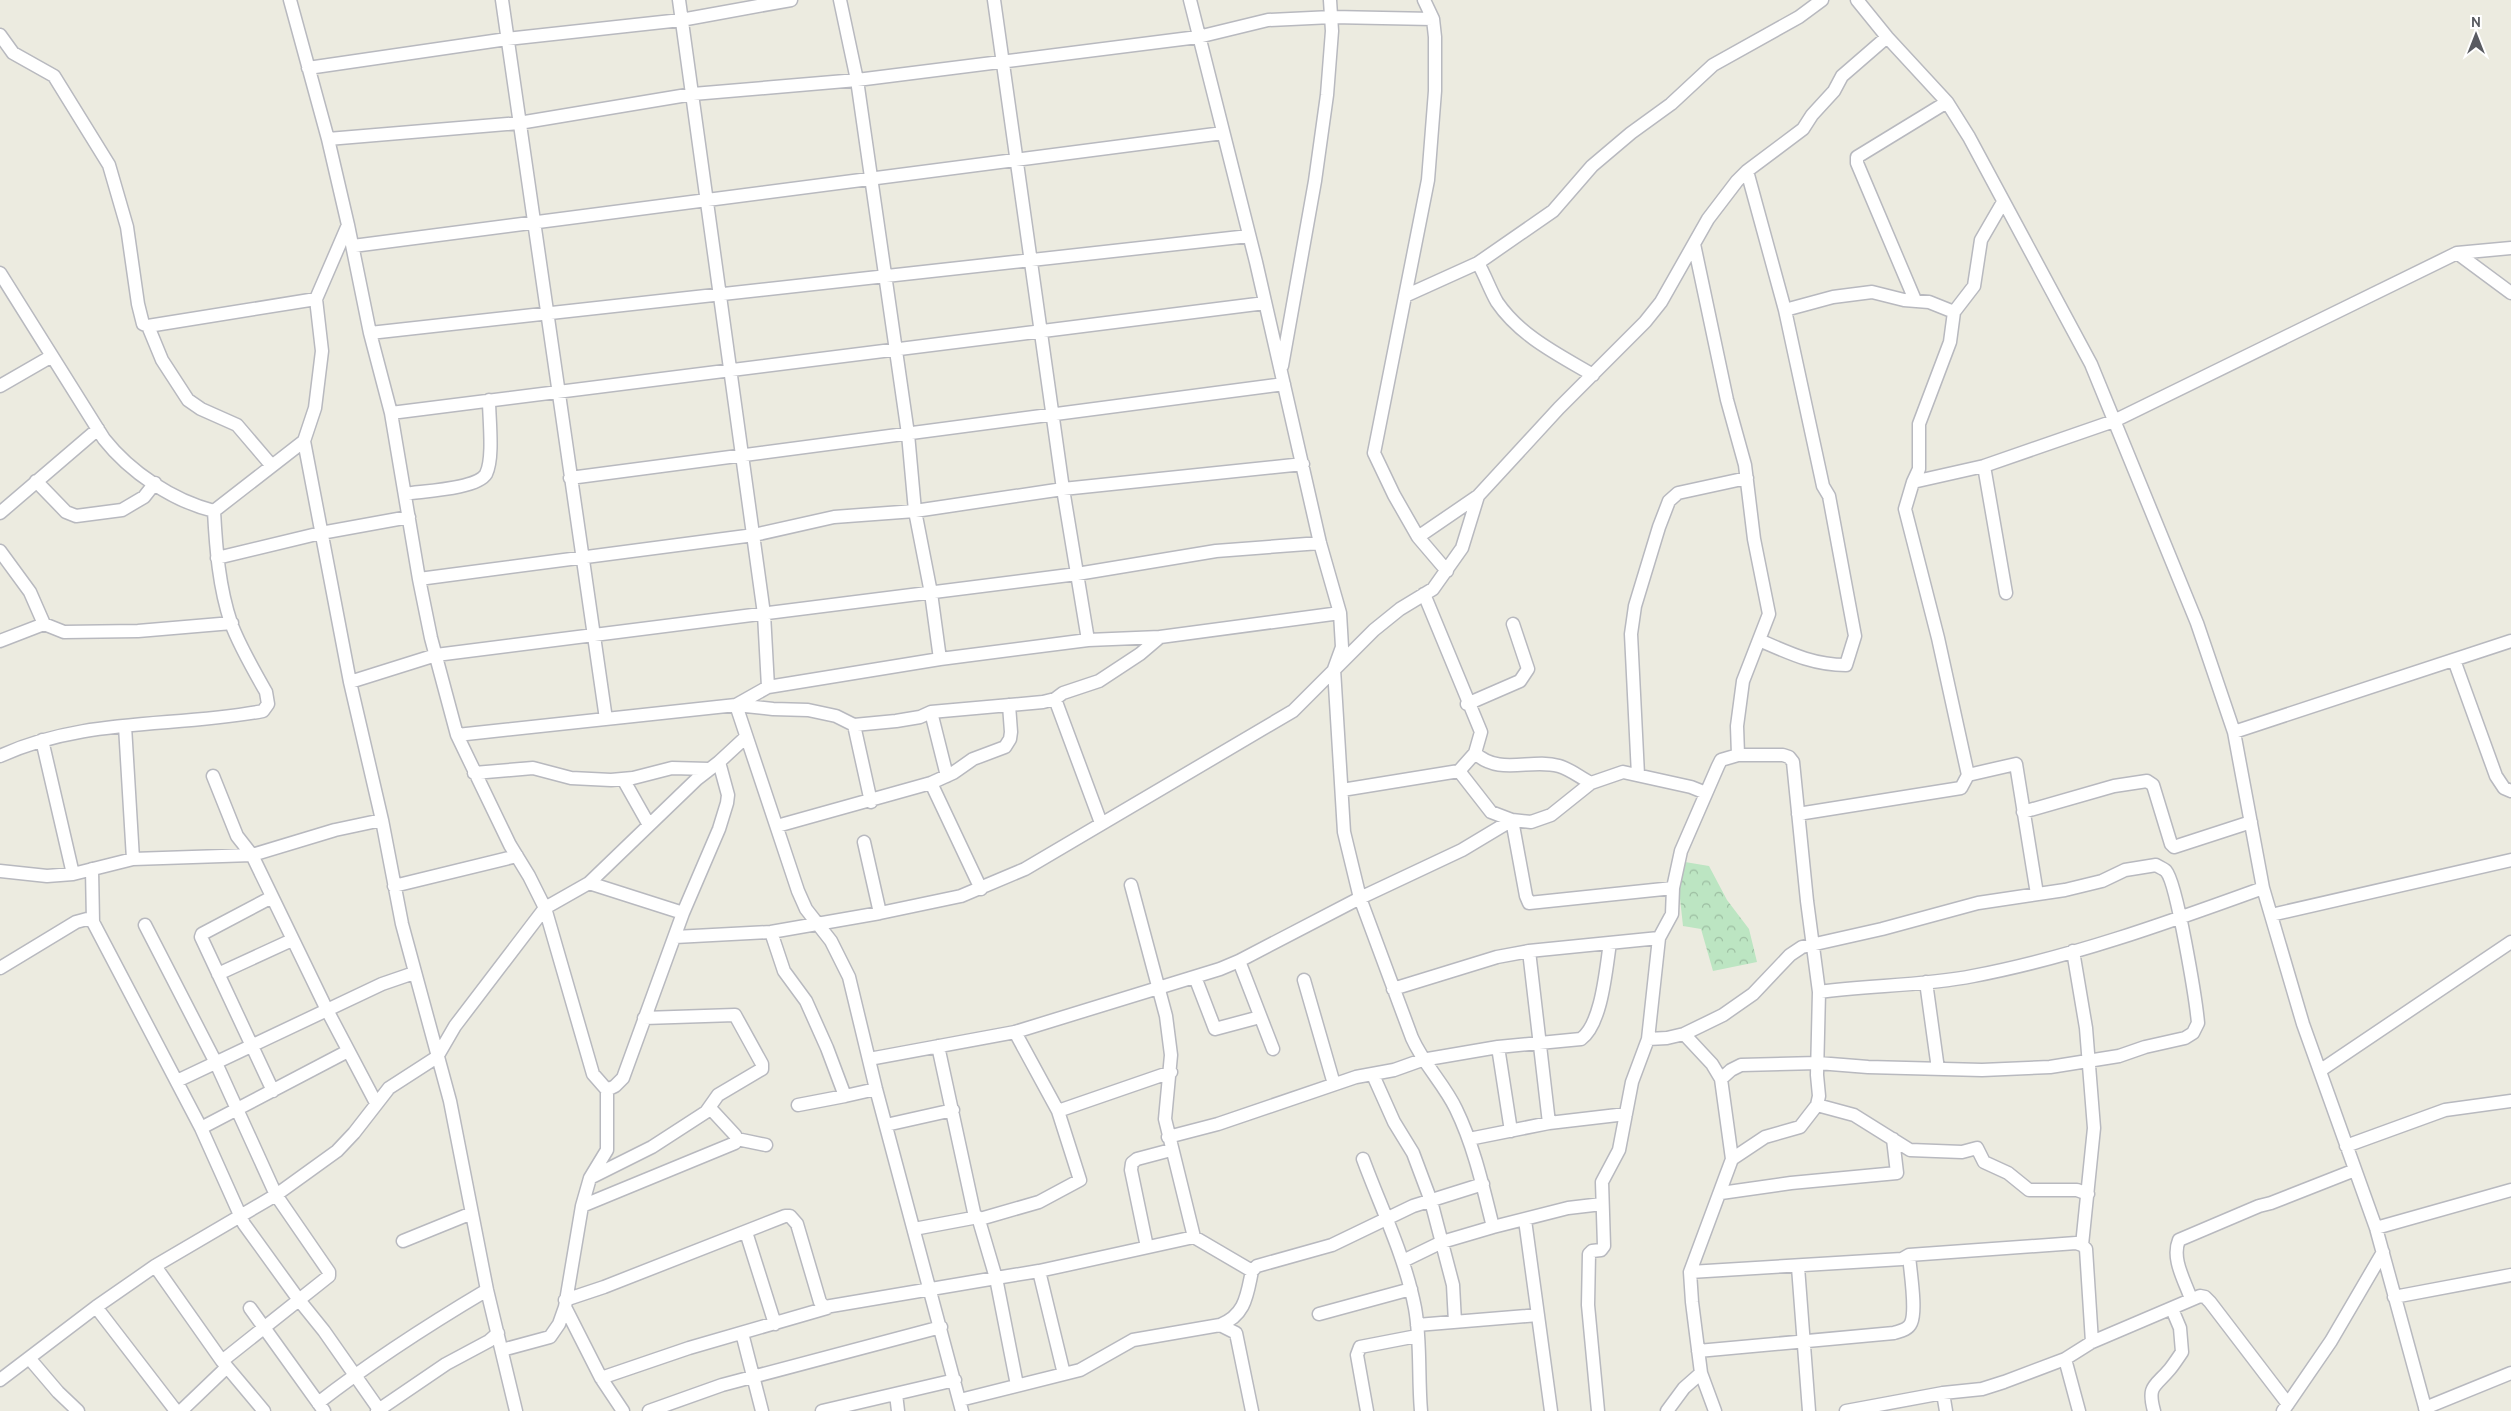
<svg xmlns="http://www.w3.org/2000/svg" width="2511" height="1411" font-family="Cabin,sans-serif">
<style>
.forest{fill:url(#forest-crowns)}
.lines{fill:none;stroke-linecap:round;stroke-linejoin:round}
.street-casing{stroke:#b8b9bf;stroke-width:15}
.street{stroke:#fff;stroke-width:12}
</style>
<defs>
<pattern id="forest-crowns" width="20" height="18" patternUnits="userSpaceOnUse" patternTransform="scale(1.25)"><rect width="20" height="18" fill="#bce5c2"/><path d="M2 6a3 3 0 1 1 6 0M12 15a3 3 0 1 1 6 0" fill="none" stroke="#9cbda1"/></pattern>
</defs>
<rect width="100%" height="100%" fill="#ecebe0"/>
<path class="forest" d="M1685 862 1709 866 1727 900 1749 929 1757 962 1713 971 1701 929 1683 926 1678 880Z"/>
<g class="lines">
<defs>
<path id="street" d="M290 0 328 139 348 225 370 333 391 413 419 579 431 638 457 735 736 705 798 891 806 909 831 941 849 977 876 1089 962 1411
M502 0 606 719
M679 0 764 614 768 687
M840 0 857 80 908 434 915 511 931 593 940 659
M994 0 1063 489 1088 640
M1190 0 1256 262 1320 543 1340 613 1342 647 1334 669 1344 832 1360 898 1412 1038C1424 1065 1444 1084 1456 1109 1474 1146 1483 1187 1493 1227
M1424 0 1433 19 1435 37V91L1428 180 1374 453 1394 495 1418 537 1478 496
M1857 0 1887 37 1947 102 1969 137 2091 364 2197 623 2234 732 2263 888 2303 1024 2376 1228 2426 1411
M0 35 13 53 54 76 109 165 127 227 138 304 143 324 148 326 316 299
M308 68 507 39 681 20 791 0
M328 139 519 123 693 94 857 80 1198 37 1268 20 1332 17 1433 19
M1747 171 1785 310 1823 486 1829 496 1855 636 1846 665C1813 665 1789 653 1759 640
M2003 202 1981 240 1974 286 1954 312 1950 342 1919 424V469L1913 482 1905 509 1938 638 1968 775 2016 764 2037 894
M348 225 316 299 322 351 315 408 304 441 350 682 382 820 402 924 450 1101 487 1290 516 1411
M353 246 1223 133
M2457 253 2511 293
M1478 263C1485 275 1490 290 1497 302 1520 336 1559 355 1593 375
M0 273 104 439C130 472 173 501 214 511L304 441
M1405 296 1478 263 1553 211 1592 166 1631 133 1671 104 1713 65 1799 17 1822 0
M1915 300 1857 163V157L1947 102
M1785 310 1833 297 1872 292 1904 300 1929 302 1954 312
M148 326 162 360 188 400 201 409 237 425 272 466
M370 333 1249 236
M1282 366 1315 181 1327 95 1332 31 1330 0
M0 386 52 356
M391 413 1265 303
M1984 466 2006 593
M570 478 1284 384
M36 481 66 512 76 516 122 510 144 497 155 483
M1913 482 1984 466 2114 421 2457 253 2511 248
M405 494C423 491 477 489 486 474 494 458 489 419 489 400
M0 513 98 429
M1418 537 1447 571
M0 551 30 592 44 624
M217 558 321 533 409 517
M419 579 754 535 834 517 915 511 1063 489 1303 464
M0 641 44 624 64 632 138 631 232 623
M2454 660 2496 776 2504 788 2511 791
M350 682 436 655 1077 574 1216 551 1320 543
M1055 699 1101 823
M1467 704 1520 681 1528 669 1513 624
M736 705 773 709 808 710 836 716 854 725 896 721 920 717 931 712 1043 702 1055 699 1063 693 1099 681 1140 654 1160 637 1340 613
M736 705 768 687 940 659 1088 640 1160 637
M931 712 947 776
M854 725 871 802
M125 726 133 859
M2234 732 2511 641
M457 735 510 845 529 876 545 908 593 1074 607 1090
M42 740 73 874
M1475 753C1499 776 1531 758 1559 766 1570 769 1581 778 1591 783
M0 756C85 717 173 728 263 711L268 704 266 692C254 671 239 645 231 623 219 587 216 549 214 511
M1459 771 1491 812 1512 820 1531 822 1551 815 1591 783 1623 772 1691 787 1706 793
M474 773 533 768 571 778 611 780 633 778 672 768 709 769
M1638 775 1631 634 1635 606 1659 527 1669 501 1678 493 1747 478
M213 776 237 836 252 855 327 1010 376 1103
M623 779 649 825
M931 783 981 889
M1342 790 1459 771 1475 753 1481 732 1424 594
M2023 812 2114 786 2147 781 2153 785 2171 844 2174 847 2251 822
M1798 814 1961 788 1968 775
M777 826 931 783 953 773 973 759 1005 747 1010 739 1011 732 1009 705
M864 842 880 913
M92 869 93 922
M0 871 47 876 73 874 133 859 252 855 335 830 382 820
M589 883 683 913
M394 886 517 856
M272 897 202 934 201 937 273 1091
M2271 915 2511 860
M145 925 216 1063 276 1195 329 1272V1276L222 1361
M771 932 784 971 806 1001 827 1048 845 1096 876 1089
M675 937 771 932 880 913 961 896 1025 869 1293 711 1374 630 1400 609 1433 589 1462 548 1478 496 1559 408 1645 322 1661 302 1708 219 1737 181 1747 171 1803 129 1812 115 1834 91 1842 76 1887 37
M1529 951 1549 1123
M2073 951 2086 1028 2094 1128 2082 1245
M1239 961 1273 1049
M0 968 76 922 87 919 93 922 201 1128 244 1224 299 1300 324 1331 380 1411
M218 974 292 940
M1195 977 1215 1029 1260 1017
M1304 980 1334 1084
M1926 982 1938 1069
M1393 989 1497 957 1529 951 1659 938
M1819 992C1870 985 1923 986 1973 976 2073 957 2169 922 2263 888
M1684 1034 1712 1064 1721 1079 1732 1159
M1648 1039 1667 1038 1684 1034 1723 1015 1753 994 1790 955 1802 947 1882 929 1978 903 2065 890 2102 881 2125 870 2156 865C2159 867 2164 869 2166 871 2177 883 2196 1001 2198 1023L2193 1033 2185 1038 2145 1047 2119 1056 2050 1067 1982 1070 1868 1067 1818 1063 1741 1065 1731 1070 1721 1079
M938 1046 975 1217
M1498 1047 1511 1131
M869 1059 1015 1032 1220 969 1239 961 1360 898 1462 850 1512 820 1526 896 1529 903 1673 888
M2321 1070 2511 942
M1373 1075 1394 1122 1413 1153 1431 1201 1453 1285 1455 1322
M177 1081 382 984 414 973
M798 1105 845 1096
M1817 1105 1854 1115 1910 1150 1962 1152 1977 1148 1984 1162 2008 1173 2029 1190H2077L2088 1194
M1058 1111 1171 1072
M886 1125 953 1110
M201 1128 348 1051
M1168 1137 1218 1124 1356 1077 1394 1070 1422 1060 1498 1047 1581 1039C1602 1024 1606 968 1610 943
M737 1139 766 1145
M1469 1139 1549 1123 1626 1114
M2346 1146 2445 1110 2511 1101
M1363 1159C1381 1208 1405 1256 1415 1308 1421 1341 1418 1377 1421 1411
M590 1178 652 1147 706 1112 718 1095 762 1069V1064L735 1015 644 1018
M1721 1193 1791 1183 1897 1173 1893 1139
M582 1206 735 1143 737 1139 735 1135 710 1108
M980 1219 1039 1202 1080 1180 1058 1111 1015 1032
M1525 1220 1551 1411
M2376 1228 2511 1190
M914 1229 978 1217 996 1278 1039 1271 1194 1237 1165 1119 1171 1055 1166 1016 1131 885
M746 1232 775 1324
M1194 1237 1252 1271
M403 1241 472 1213
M1147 1247 1131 1170 1132 1163 1137 1159 1171 1150
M1403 1261 1442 1242 1493 1227 1568 1208 1602 1204
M155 1266 222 1361 264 1411
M1798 1267 1809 1411
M1039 1271 1064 1374
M1690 1272 1902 1259 1909 1255 2076 1243 2082 1245 2086 1249 2092 1342
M2394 1297 2511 1275
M2191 1299C2185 1281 2171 1259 2179 1240L2259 1206 2271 1203 2355 1170
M565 1300 604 1287 785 1216H790L797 1224 820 1302 825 1307 996 1278 1017 1385
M96 1307 176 1411
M565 1307 601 1378 623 1411
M250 1308 324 1411
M1319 1314 1411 1289
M1220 1325C1246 1315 1247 1294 1252 1271L1257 1266 1332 1245 1413 1206 1483 1184
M1417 1325 1538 1315
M742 1333 762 1411
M502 1350 550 1337 559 1324 565 1307 582 1206 590 1178 607 1150V1090L615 1086 623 1078 683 913 719 829 727 803 728 795 719 762 746 737
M1698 1351 1894 1333C1900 1331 1908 1330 1911 1323 1917 1310 1910 1271 1909 1255
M29 1358 58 1392 78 1411
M2065 1359 2079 1411
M1701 1373 1715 1411
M601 1378 689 1348 827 1308
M0 1380 96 1307 155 1266 276 1195 337 1151 354 1133 389 1088 437 1057 455 1026 545 908 589 883 697 779 719 762
M1943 1393 1946 1411
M896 1394 898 1411
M960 1400 1080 1370 1133 1340 1220 1325 1236 1333 1252 1411
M318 1403C372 1361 428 1325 487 1290
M2425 1408 2511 1373
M181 1411 227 1367
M377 1411 446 1364 489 1341 498 1333
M649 1411 722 1385 941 1327
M822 1411 955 1380
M1367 1411 1357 1355 1360 1347 1417 1336
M1598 1411 1588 1305 1589 1254 1592 1251 1601 1250 1604 1246 1602 1182 1619 1150 1632 1082 1648 1039 1659 938 1672 914 1673 888 1681 851 1718 766 1721 760 1738 755 1737 726 1743 681 1769 614 1754 539 1745 465 1727 400 1694 244
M1667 1411 1684 1388 1701 1373 1692 1302 1690 1272 1732 1159 1765 1137 1800 1127 1817 1105 1819 1096 1817 1075 1819 992 1807 901 1793 762 1789 757 1783 755H1738
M1846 1411 1943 1393 1982 1389 2004 1382 2065 1359 2092 1342 2200 1296 2205 1297 2210 1302 2288 1404
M2154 1411C2147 1385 2155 1387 2170 1369 2174 1364 2178 1358 2182 1352L2180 1328 2172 1309
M2283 1411 2331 1341 2383 1252"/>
</defs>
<use href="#street" class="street-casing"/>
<use href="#street" class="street"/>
</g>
<g transform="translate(2476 35)" stroke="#ffffff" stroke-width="4" paint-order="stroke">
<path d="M0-4L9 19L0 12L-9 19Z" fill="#595b61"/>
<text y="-8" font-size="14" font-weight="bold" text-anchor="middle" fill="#595b61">N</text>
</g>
</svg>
